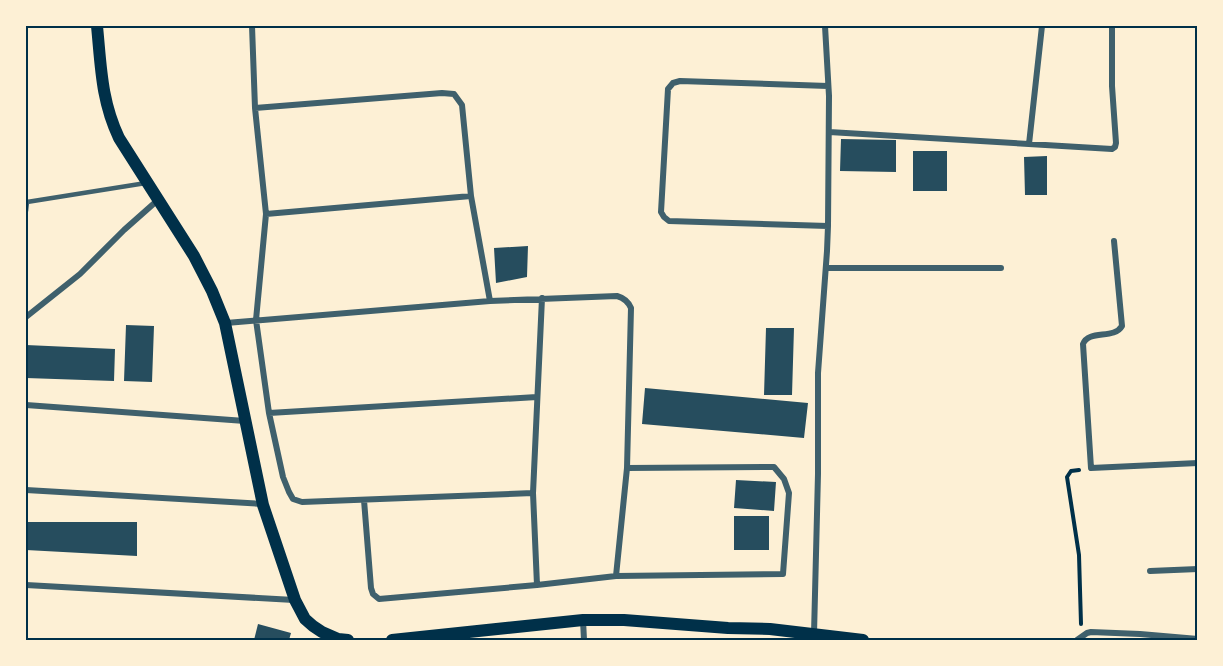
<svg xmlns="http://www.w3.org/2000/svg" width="1223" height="666" font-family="Arial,sans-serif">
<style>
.building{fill:#264d5e}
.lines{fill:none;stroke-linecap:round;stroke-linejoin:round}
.path{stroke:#003049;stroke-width:4}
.service{stroke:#3f606c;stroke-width:4.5}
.minor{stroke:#3f606c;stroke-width:6}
.secondary{stroke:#003049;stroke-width:12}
.neatline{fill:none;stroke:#003049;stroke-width:2}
</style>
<rect width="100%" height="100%" fill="#fdf0d5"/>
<path class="building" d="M841 139 896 140V172L840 171Z
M913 151H947V191H913Z
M1047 156V195H1025L1024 157Z
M528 246 527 277 496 283 494 248Z
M126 325 154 326 152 382 124 381Z
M766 328H794L792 395H764Z
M26 345 115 349 114 381 26 378Z
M645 388 808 403 804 438 642 424Z
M736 480 776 482 774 511 734 508Z
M734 516H769V550H734Z
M26 522H137V556L26 550Z
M258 624 291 633 289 640H254Z"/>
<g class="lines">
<path class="path" d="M1079 470 1071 471 1067 477 1079 555 1081 624"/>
<path class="service" d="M26 200 27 202 146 183
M26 211 27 202"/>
<path class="minor" d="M252 26 255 108 266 214 256 320 269 413 283 477 289 492 293 499 302 502 533 493
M255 108 442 93 454 94 462 105 471 196 490 301
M829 132 1112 149 1115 147 1116 143 1112 86V26
M1029 144 1042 26
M266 214 471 196
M828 226 669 221 664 217 661 212 668 89 673 83 680 81 828 86
M1114 241 1122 326C1114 340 1089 329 1083 344L1091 468 1198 463
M826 268H1001
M26 317 80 274 124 230 159 199
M226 323 490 301 617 296C624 298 628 301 631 308L627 468 616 576
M26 405 245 421
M269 413 537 397
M26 490 263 504
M364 500 371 588 373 594 379 599 537 585 616 576 783 574 789 493 784 479 774 467 627 468
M1150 571 1198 569
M26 585 294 600
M537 585 533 493 542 298
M583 620 584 640
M814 634 818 474V373L827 251 828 226 829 96 825 26
M1077 640 1087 633 1091 632 1140 634 1198 639"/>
<path class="secondary" d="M97 26C101 66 101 100 119 138L194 256 212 291 225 323 263 505 295 600 305 619 313 626 322 632 338 639 348 640
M392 640 583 620H624L728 628 770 629 863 640"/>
</g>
<rect width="1223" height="666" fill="none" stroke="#fdf0d5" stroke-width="54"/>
<rect x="27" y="27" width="1169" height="612" class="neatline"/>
</svg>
